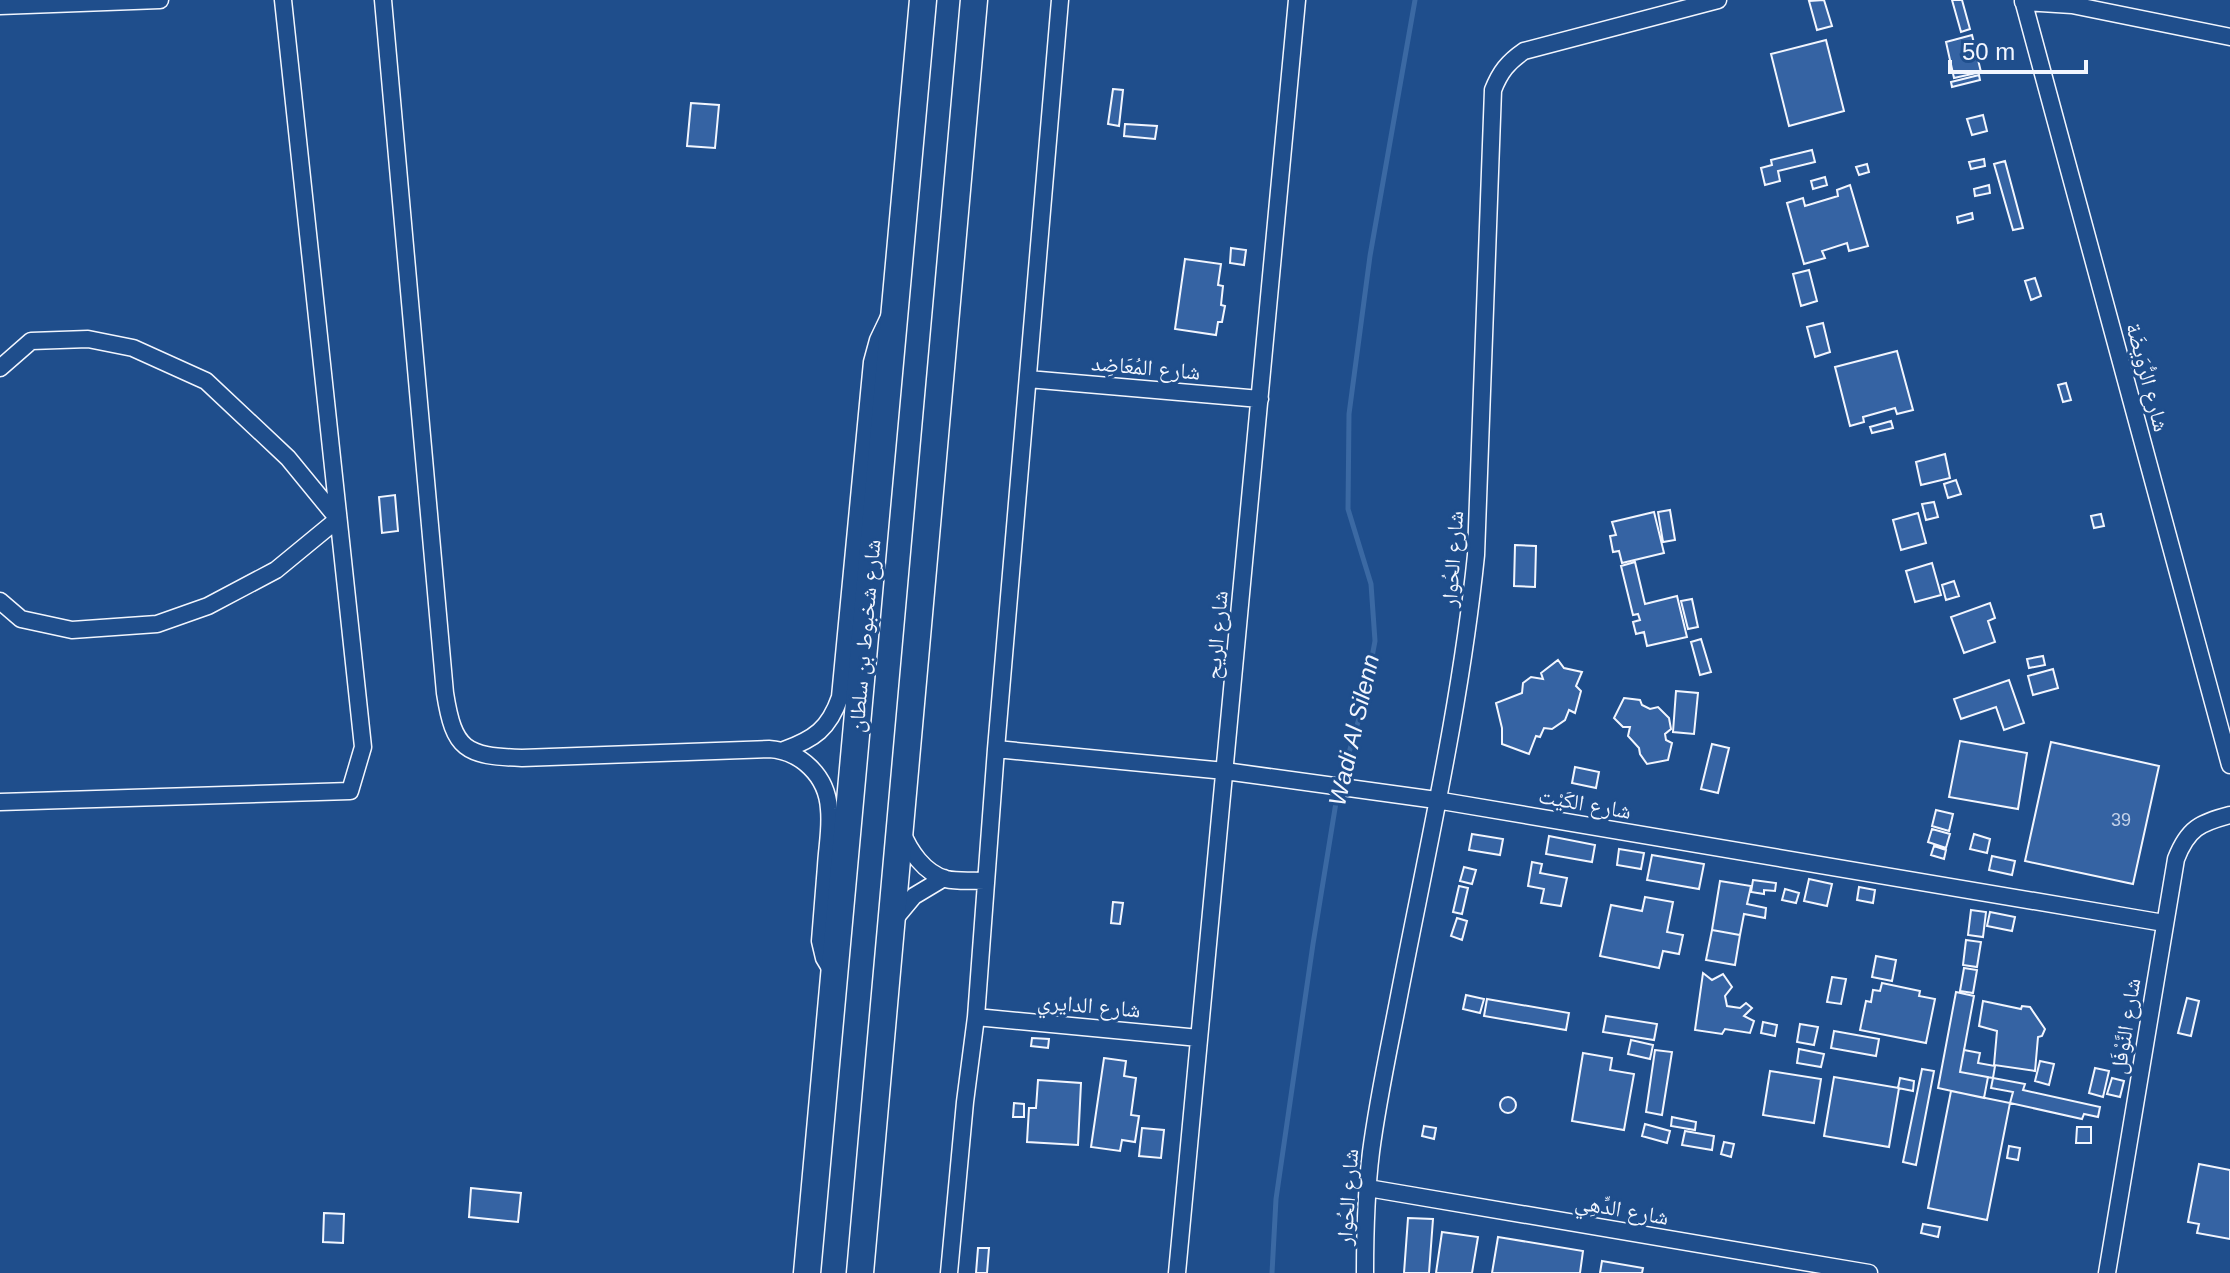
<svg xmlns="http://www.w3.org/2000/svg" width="2230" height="1273" font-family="Helvetica,'Noto Naskh Arabic',sans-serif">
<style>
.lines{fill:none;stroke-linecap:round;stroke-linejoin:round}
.stream{stroke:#3b69a3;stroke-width:5}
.building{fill:#3563a3;stroke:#f2f6ff;stroke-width:2}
.minor-casing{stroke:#f2f6ff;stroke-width:19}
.primary-casing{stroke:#f2f6ff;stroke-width:29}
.minor{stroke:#1f4e8c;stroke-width:16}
.primary{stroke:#1f4e8c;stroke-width:26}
.labels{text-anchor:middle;stroke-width:6;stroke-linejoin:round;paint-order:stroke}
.number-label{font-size:18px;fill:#c3d1e8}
.street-label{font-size:22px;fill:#f2f6ff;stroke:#1f4e8c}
.water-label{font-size:24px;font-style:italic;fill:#f2f6ff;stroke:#1f4e8c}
</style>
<rect width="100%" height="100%" fill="#1f4e8c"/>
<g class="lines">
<path class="stream" d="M1272 1273 1276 1199 1313 944 1338 790 1363 705 1375 641 1371 584 1348 509 1349 414 1370 256 1415 0"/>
</g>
<path class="building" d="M1824 0 1832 26 1817 30 1809 1Z
M1952 0H1962L1970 29 1961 32Z
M1972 35 1981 72 1954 78 1946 42Z
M1826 40 1844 111 1789 126 1771 54Z
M1979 75 1980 80 1952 87 1951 82Z
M1113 89 1123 90 1119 126 1108 124Z
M691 103 719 105 715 148 687 146Z
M1983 115 1987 131 1972 135 1967 119Z
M1125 124 1157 126 1155 139 1124 136Z
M1812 150 1815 162 1778 171 1780 181 1765 185 1761 168 1772 165 1771 160Z
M1984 159 1985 166 1971 169 1969 162Z
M2005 161 2023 228 2013 230 1994 164Z
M1867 164 1869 172 1859 175 1856 167Z
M1825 177 1827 185 1813 189 1811 181Z
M1850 185 1868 246 1849 251 1847 243 1822 251 1825 258 1804 264 1787 203 1803 198 1805 206 1838 196 1837 190Z
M1989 185 1990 193 1975 196 1974 189Z
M1972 213 1973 219 1958 223 1957 217Z
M1231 248 1246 250 1244 265 1230 263Z
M1185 259 1221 264 1218 285 1223 286 1221 305 1225 306 1222 322H1218L1216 335 1175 329Z
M1809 270 1817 301 1801 306 1793 274Z
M2035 278 2041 296 2031 300 2025 281Z
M1823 323 1830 352 1815 357 1807 327Z
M1897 351 1913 410 1897 414 1895 408 1863 417 1864 422 1850 426 1835 367Z
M2066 383 2071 400 2063 402 2058 385Z
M1891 421 1893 428 1872 433 1870 427Z
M1945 454 1950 478 1921 485 1916 462Z
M1956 480 1961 494 1948 498 1944 484Z
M395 495 398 531 382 533 379 497Z
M1934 502 1938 517 1926 520 1922 504Z
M1670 510 1675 540 1663 542 1658 512Z
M1654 512 1664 553 1622 563 1619 551 1613 552 1610 536 1616 535 1612 522Z
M1918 513 1926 543 1901 550 1893 520Z
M2101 514 2104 526 2094 528 2091 516Z
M1515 545 1536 546 1535 587 1514 586Z
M1635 562 1645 604 1677 596 1687 637 1647 646 1644 632 1636 634 1633 622 1640 620 1638 614 1633 615 1621 566Z
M1932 563 1941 595 1915 602 1906 571Z
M1954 581 1959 596 1946 600 1942 585Z
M1692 599 1698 627 1688 629 1681 601Z
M1990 603 1995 618 1988 621 1995 642 1964 653 1951 617Z
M1701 639 1711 672 1700 675 1691 642Z
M2043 656 2045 665 2029 668 2027 659Z
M1558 660 1564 668 1582 672 1576 686 1581 691 1575 713 1569 710 1565 720 1552 729 1544 728 1540 737 1536 736 1529 754 1502 744V728L1496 703 1522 693 1523 683 1531 677 1543 679 1541 673Z
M2053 669 2058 688 2033 695 2028 676Z
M2009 680 2024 723 2004 730 1996 707 1961 719 1954 699Z
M1676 691 1698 693 1694 734 1673 732Z
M1624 698 1640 700 1642 705 1650 709 1658 707 1669 718 1671 729 1665 734 1666 740 1672 743 1668 760 1647 764 1640 754 1639 748 1628 736 1630 727H1623L1614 718Z
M1960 741 2027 753 2018 809 1949 797Z
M2051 742 2159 766 2133 884 2025 861Z
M1712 744 1729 748 1718 793 1701 789Z
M1575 767 1599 772 1596 788 1572 783Z
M1936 810 1953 814 1949 831 1932 826Z
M1932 829 1950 834 1946 848 1928 842Z
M1472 834 1503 839 1500 855 1469 850Z
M1974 834 1990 839 1987 853 1970 849Z
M1549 836 1595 845 1592 862 1546 854Z
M1934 846 1946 850 1944 859 1931 855Z
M1619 849 1644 853 1641 869 1617 865Z
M1652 855 1704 864 1699 889 1647 880Z
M1992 856 2015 861 2012 875 1989 870Z
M1532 862 1542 864 1540 873 1567 878 1561 906 1541 903 1544 889 1528 886Z
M1464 867 1476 870 1472 884 1460 881Z
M1809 879 1832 884 1827 906 1804 901Z
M1753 880 1776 883 1775 891 1764 890V894L1751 892Z
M1720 881 1751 886 1747 904 1766 908 1765 918 1744 914 1740 935 1712 930Z
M1459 886 1468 888 1462 914 1453 912Z
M1859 887 1875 890 1873 903 1857 900Z
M1785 889 1799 893 1796 903 1782 900Z
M1645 897 1673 902 1667 932 1683 935 1679 954 1663 951 1659 968 1600 956 1611 905 1642 911Z
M1113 902 1123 903 1120 924 1111 923Z
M1971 910 1986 912 1983 937 1968 935Z
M1990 912 2015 917 2012 931 1987 926Z
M1457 918 1467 921 1462 940 1451 936Z
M1712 930 1740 935 1735 965 1706 960Z
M1966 940 1981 942 1977 967 1963 965Z
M1876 956 1896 960 1892 981 1872 977Z
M1964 968 1977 970 1973 993 1960 991Z
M1703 973 1712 980 1723 974 1732 987 1725 996 1727 1006 1740 1008 1746 1003 1752 1008 1744 1016 1754 1021 1750 1033 1725 1029 1722 1034 1695 1030Z
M1832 977 1846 979 1841 1004 1827 1002Z
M1882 983 1920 991 1919 996 1935 999 1926 1043 1860 1030 1866 1001 1871 1002 1873 990 1880 991Z
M1956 992 1974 996 1960 1072 1988 1077 1984 1098 1938 1088Z
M1466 995 1484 999 1480 1013 1463 1009Z
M2187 998 2199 1001 2191 1036 2178 1033Z
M1487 999 1569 1013 1566 1030 1484 1016Z
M1983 1001 2021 1009 2022 1006 2030 1007 2045 1029 2042 1036 2038 1037 2035 1071 1994 1065 1997 1031 1979 1026Z
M1606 1016 1657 1024 1654 1040 1603 1032Z
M1763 1022 1777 1025 1775 1036 1761 1033Z
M1800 1024 1818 1027 1814 1045 1797 1042Z
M1834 1031 1879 1039 1876 1056 1831 1048Z
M1032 1038 1049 1039 1048 1048 1031 1046Z
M1631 1040 1653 1045 1650 1059 1628 1054Z
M1799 1049 1824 1054 1821 1067 1797 1063Z
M1655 1050 1672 1052 1662 1115 1646 1112Z
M1964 1050 1980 1053 1978 1063 1995 1066 1993 1078 1960 1072Z
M1583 1053 1612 1058 1610 1070 1634 1074 1624 1130 1572 1121Z
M1104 1058 1126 1061 1124 1076 1136 1078 1131 1115 1139 1116 1135 1142 1122 1140 1120 1151 1091 1147Z
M2040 1061 2054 1064 2049 1085 2035 1081Z
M2095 1068 2109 1071 2103 1097 2089 1093Z
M1922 1069 1934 1071 1916 1165 1903 1162Z
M1770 1071 1821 1079 1814 1123 1763 1115Z
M1834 1077 1899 1088 1889 1147 1824 1136Z
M1900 1078 1914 1081 1913 1091 1898 1088Z
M1993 1078 2025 1084 2023 1090 2100 1107 2098 1117 2084 1114 2082 1119 2010 1103 2013 1092 1991 1088Z
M2112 1078 2124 1081 2120 1097 2107 1094Z
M1038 1080 1081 1083 1078 1145 1027 1142 1029 1108H1036Z
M1951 1091 2010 1103 1987 1220 1928 1208Z
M1500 1105a8 8 0 1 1 16 0a8 8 0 1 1-16 0Z
M1014 1103 1024 1104V1117H1013Z
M1672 1117 1696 1122 1695 1130 1671 1126Z
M1645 1124 1670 1131 1667 1143 1642 1136Z
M1424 1126 1436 1128 1434 1139 1422 1136Z
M2077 1127H2091V1143H2076Z
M1142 1128 1164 1130 1161 1158 1139 1156Z
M1685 1131 1714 1136 1712 1150 1682 1145Z
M1724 1142 1734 1144 1731 1157 1721 1154Z
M2009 1146 2020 1148 2018 1160 2007 1158Z
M2199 1164 2230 1170V1239L2197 1233 2199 1224 2188 1222Z
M471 1188 521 1193 518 1222 469 1217Z
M324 1213 344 1214 343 1243 323 1242Z
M1408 1218 1433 1219 1429 1273H1404Z
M1923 1224 1940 1227 1938 1237 1921 1233Z
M1442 1232 1478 1237 1472 1273H1436Z
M1498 1237 1583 1251 1580 1273H1492Z
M978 1248H989L987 1273H976Z
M1602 1261 1643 1268 1642 1273H1600Z"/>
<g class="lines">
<defs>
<path id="minor" d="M383 0 445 693C454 750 465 756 522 758L769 749C801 751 827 776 829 809 831 828 827 847 826 866 824 891 822 916 820 941L824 958 833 973
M2023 0 2230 765
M2023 2 2072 5 2230 37
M0 6 160 0
M0 368 31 341 88 339 133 348 206 381 288 458 338 519 276 570 208 606 157 624 72 630 21 619 0 601
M1028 379 1260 399
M996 749 1225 771 1436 800 2164 923
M784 750C814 739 829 729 840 697L872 362 878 340 889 317
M0 802 350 791 363 747 283 0
M902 832C909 850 924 873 946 879 958 882 973 880 985 881
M894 920 914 896 944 878
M976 1017 1199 1038
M1368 1188 1869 1273
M949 1273 965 1102 976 1017 996 749 1060 0
M1177 1273 1297 0
M1365 1273C1365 1232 1366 1192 1371 1152 1378 1098 1390 1044 1400 991 1428 846 1461 702 1476 555L1493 90C1500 72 1508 62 1524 51L1718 0
M2107 1273 2176 859C2188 828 2200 823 2230 815"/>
<path id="primary" d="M807 1273 923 0
M860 1273 974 0"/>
</defs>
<use href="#minor" class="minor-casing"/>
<use href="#primary" class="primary-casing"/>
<use href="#minor" class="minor"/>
<use href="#primary" class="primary"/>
</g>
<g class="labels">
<g class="number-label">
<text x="2121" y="826">39</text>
</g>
<g class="street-label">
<text transform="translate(1146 367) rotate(5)" y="8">شارع المُعَاضِد</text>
<text transform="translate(2148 377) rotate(75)" y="8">شارع الرُّوَيضَة</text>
<text transform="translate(1452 559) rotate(-86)" y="8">شارع الحُوار</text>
<text transform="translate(1216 635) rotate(-85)" y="8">شارع الريح</text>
<text transform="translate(864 636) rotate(-85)" y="8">شارع شخبوط بن سلطان</text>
<text transform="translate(1585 803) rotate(10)" y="8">شارع الكَيْت</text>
<text transform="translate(1089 1005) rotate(5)" y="8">شارع الدايري</text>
<text transform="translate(2125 1026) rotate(-81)" y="8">شارع النَّوْفَل</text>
<text transform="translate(1347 1197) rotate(-86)" y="8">شارع الحُوار</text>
<text transform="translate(1622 1209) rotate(10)" y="8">شارع الدِّهِي</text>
</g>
<g class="water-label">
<text transform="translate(1354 730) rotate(-77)" y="8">Wadi Al Silenn</text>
</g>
</g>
<path d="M1950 60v12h136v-12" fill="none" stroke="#f2f6ff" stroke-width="4"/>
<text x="1962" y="60" font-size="24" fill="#f2f6ff" stroke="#1f4e8c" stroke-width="6" paint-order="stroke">50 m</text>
</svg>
